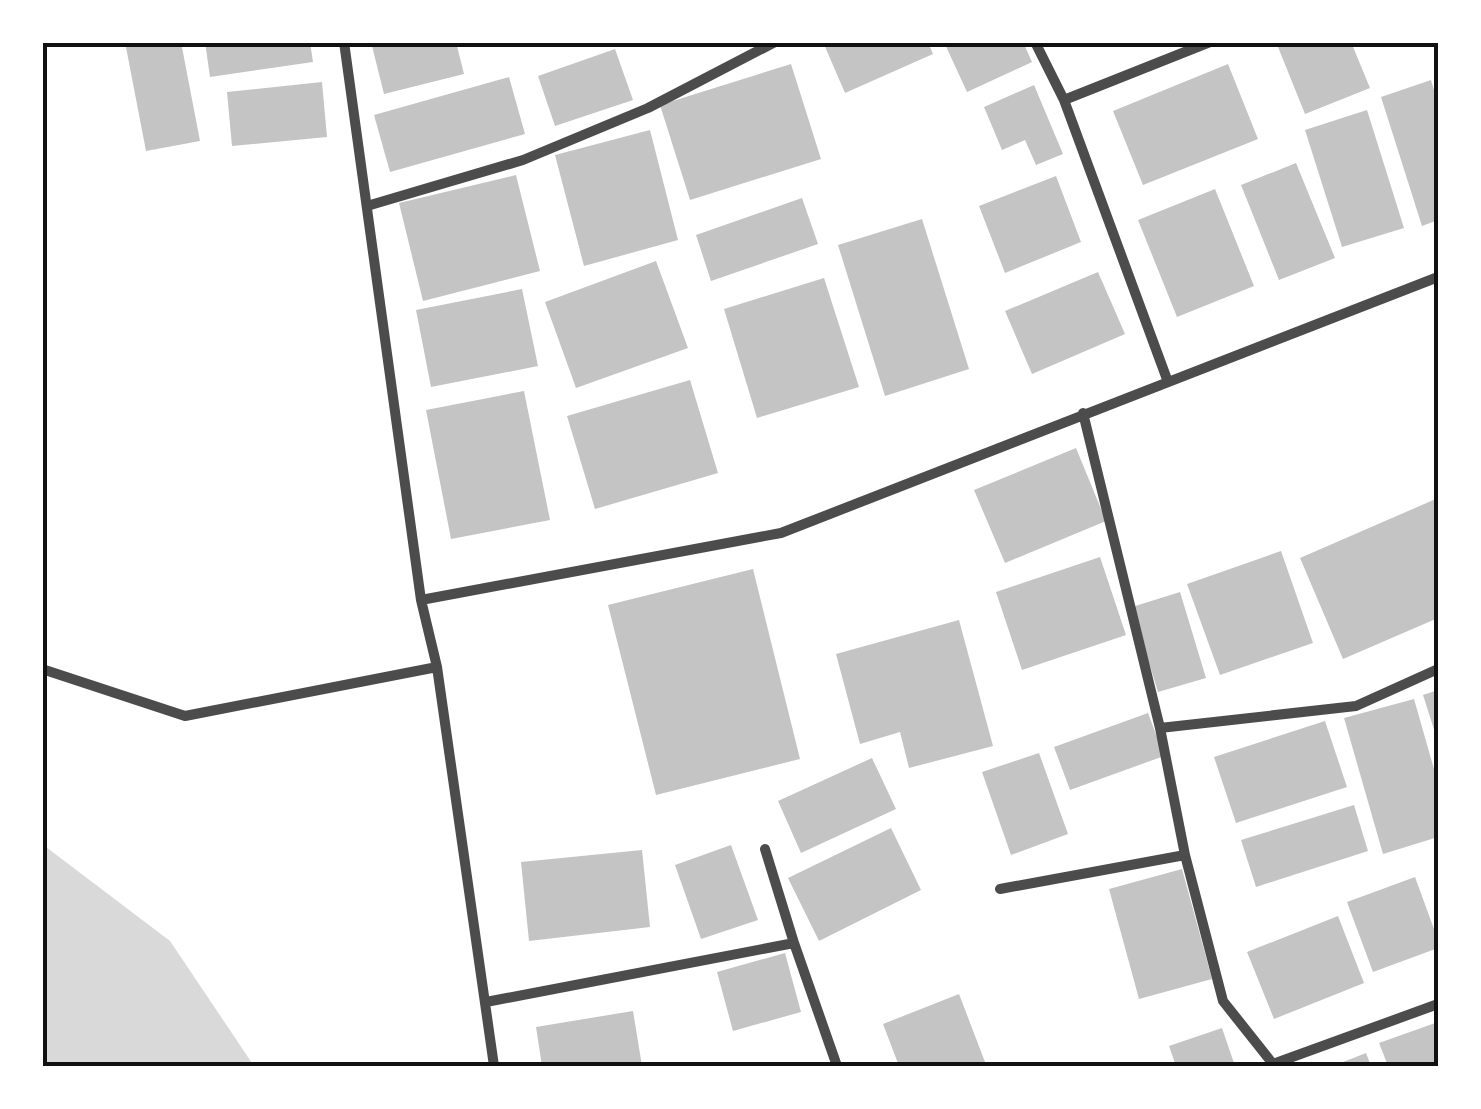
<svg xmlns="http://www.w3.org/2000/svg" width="1481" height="1109" font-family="'Alegreya Sans',sans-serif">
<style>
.water{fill:#d9d9d9}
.building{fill:#c4c4c4}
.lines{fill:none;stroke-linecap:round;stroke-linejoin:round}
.minor{stroke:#4c4c4c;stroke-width:10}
.neatline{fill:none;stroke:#111;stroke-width:4}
</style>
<rect width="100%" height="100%" fill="#fff"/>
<path class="water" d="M42 844 170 941 254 1066H43Z"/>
<path class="building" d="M125 42H181L200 141 146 151Z
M205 42H310L313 62 210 77Z
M371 42H456L464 74 384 94Z
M823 42H928L933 54 845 93Z
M944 42H1023L1032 62 967 92Z
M1276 42H1351L1370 88 1305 114Z
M615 49 633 100 555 126 538 76Z
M791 64 821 159 690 200 660 105Z
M1228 64 1258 139 1143 185 1113 111Z
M509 77 525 134 390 172 374 115Z
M1431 80 1438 104V220L1422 226 1381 97Z
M322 82 327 137 232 146 227 92Z
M1034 85 1063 154 1036 165 1025 140 1002 150 984 107Z
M1367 110 1404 228 1342 247 1305 130Z
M650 130 678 240 584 266 555 155Z
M1296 163 1335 258 1279 280 1241 185Z
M516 175 540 271 423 301 399 203Z
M1056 176 1081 242 1005 273 979 206Z
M1215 189 1254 286 1177 317 1138 220Z
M802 198 818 244 711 281 696 235Z
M922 219 969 369 885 396 838 245Z
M656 261 688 348 576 388 545 302Z
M1098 272 1125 334 1032 374 1005 311Z
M824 278 859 387 757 418 724 309Z
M522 289 538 366 431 387 416 310Z
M690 380 718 473 595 509 567 416Z
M524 391 550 520 451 539 426 410Z
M1076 448 1106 521 1005 563 974 490Z
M1438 498V618L1343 659 1300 558Z
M1281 551 1313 643 1220 675 1187 584Z
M1100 557 1126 635 1022 670 996 592Z
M753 569 800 759 656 795 608 605Z
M1180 592 1206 678 1158 692 1132 607Z
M959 620 993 746 909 768 900 732 860 744 836 654Z
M1438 690V742L1423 695Z
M1414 699 1438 783V837L1383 854 1344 718Z
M1148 713 1164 756 1070 790 1054 747Z
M1325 721 1347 787 1236 823 1214 757Z
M1039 753 1068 834 1011 855 982 772Z
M872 758 896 809 801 853 778 801Z
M1354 805 1368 851 1256 887 1241 840Z
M891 828 921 890 819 941 788 878Z
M731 845 758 920 701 939 675 865Z
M642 850 650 927 529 941 521 862Z
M1182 869 1212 979 1139 999 1109 889Z
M1415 877 1438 940V948L1373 972 1347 902Z
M1338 916 1364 983 1274 1019 1247 952Z
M785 953 801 1012 733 1031 717 972Z
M959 994 985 1062 974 1066H899L883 1024Z
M633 1011 642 1066H542L536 1027Z
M1438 1022V1066H1388L1379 1043Z
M1222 1028 1235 1066H1176L1169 1046Z
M1366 1053 1371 1066H1333Z"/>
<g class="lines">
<path class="minor" d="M344 42 421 600 437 667 494 1066
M1035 42 1064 100
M367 206 523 160 648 108 775 42
M1168 382 1064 100 1210 42
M1083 413 1160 728 1185 855 1223 1001 1273 1064
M421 600 781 533 1438 277
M42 669 185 716 437 667
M1160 728 1356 706 1438 669
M765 849 794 943
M1000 889 1185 855
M486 1002 794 943 837 1066
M1273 1066V1064L1438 1004"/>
</g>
<rect width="1481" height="1109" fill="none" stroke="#ffffff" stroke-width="90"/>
<rect x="45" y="45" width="1391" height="1019" class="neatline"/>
</svg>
